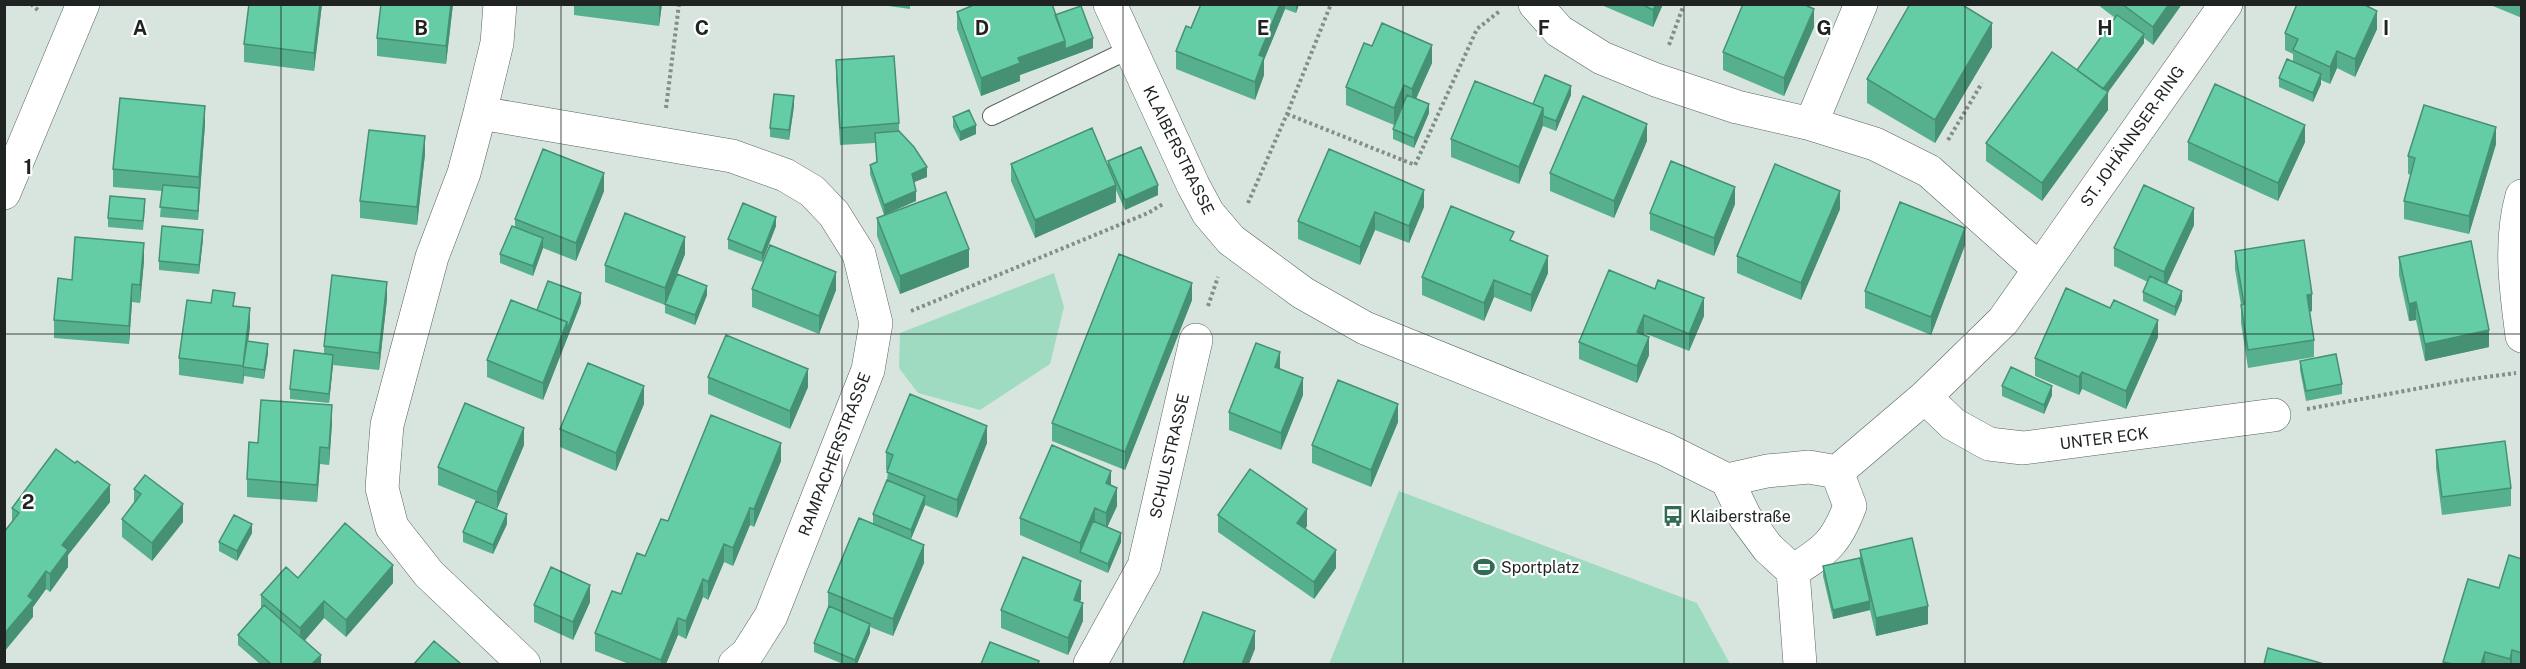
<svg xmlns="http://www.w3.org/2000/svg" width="2526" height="669" font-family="'Public Sans',sans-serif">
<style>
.green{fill:#9edbc0}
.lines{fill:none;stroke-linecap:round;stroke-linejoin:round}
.service-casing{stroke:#57625d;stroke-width:20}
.minor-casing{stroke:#57625d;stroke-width:34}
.tertiary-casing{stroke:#57625d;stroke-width:34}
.path{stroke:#848d89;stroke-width:4;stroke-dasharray:3 3;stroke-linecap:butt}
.service{stroke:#fff;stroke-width:18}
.minor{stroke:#fff;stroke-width:33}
.tertiary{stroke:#fff;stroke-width:33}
.wall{fill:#56b08e}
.shaded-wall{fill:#469074}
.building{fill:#64cda5;stroke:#469074;stroke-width:1.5}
.grid{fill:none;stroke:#1f2422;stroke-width:1.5;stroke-opacity:0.55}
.labels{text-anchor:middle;stroke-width:4.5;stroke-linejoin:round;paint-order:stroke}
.street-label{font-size:16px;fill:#1f2422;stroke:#fff}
.poi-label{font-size:16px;fill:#1f2422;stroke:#fff;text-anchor:start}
.grid-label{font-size:20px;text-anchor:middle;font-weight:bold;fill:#1f2422;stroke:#fff;stroke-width:4.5;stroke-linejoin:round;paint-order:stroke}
</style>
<rect width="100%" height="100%" fill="#d8e5df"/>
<path class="green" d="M1054 273 1064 307 1050 364 980 410 918 393 899 368 900 333Z
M1399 491 1697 603 1730 664H1329Z"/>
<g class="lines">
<defs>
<path id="service" d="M992 116 1130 49"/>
<path id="minor" d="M500 4 497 43 480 113 464 173 432 257 387 425 382 488 392 527 429 574 524 664
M1110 4 1193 185 1208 213 1231 240 1303 293 1365 328 1665 449 1727 480 1745 517 1768 548 1793 571 1800 664
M1535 4 1559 31 1602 58 1656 80 1737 107 1811 124 1875 144 1929 171 2039 269
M480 113 732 156 785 175 812 191 834 214 859 254 876 323 868 370 771 616 747 654 735 664
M1811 124 1861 4
M2522 196C2509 242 2516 290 2522 336
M1925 397 1953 424 1989 444 2023 448 2274 415
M1837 472 1925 397 2003 321 2226 4
M1727 480 1767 471 1809 467 1837 472
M1793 571C1826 550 1836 543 1850 506L1837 472
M1090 664 1144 566 1196 340"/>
<path id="tertiary" d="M4 193 83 4"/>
</defs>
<use href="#service" class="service-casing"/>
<use href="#minor" class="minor-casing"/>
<use href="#tertiary" class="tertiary-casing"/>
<path class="path" d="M31 4 40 12
M1669 45 1684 4
M666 108 679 4
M1287 114 1415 165 1477 29 1501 10
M1948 140 1982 83
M1248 203 1287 114 1331 4
M1208 306 1218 277
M911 311 1148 213 1163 204
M2307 409 2464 380 2516 373"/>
<use href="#service" class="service"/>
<use href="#minor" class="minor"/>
<use href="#tertiary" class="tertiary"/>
</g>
<path class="wall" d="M249 4H322L314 71 244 62V44Z
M381 4H453L446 64 377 56V38Z
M574 4H662L659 26 574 15Z
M874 4H910V9Z
M1201 4H1299L1296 13 1285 9 1264 60V75L1255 100 1176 69V51L1191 28Z
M1599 4H1663L1653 27Z
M2097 4H2182L2153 45 2144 38V43L2108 92V110L2042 201 1986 161V143L2077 70 2115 18Z
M2488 4H2522V18Z
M957 12 1055 15 1093 48 1020 75V81L981 96 957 29Z
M1814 27 1784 96 1723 70V52Z
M2377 29 2355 77 2337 68 2330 84 2321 80V84L2313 102 2279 87V78L2293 62V54L2285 50V33Z
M1372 46 1432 63 1416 99 1429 113 1414 148 1393 139V129L1404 103 1394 125 1346 105V87Z
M1992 47 1935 143 1867 103V79Z
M836 60 899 123V131L927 177 914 182 916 201 884 215 870 174V165L877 162 875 143 840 145 836 78Z
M1571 95 1556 131 1543 126 1519 184 1451 157V139L1533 104Z
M794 106 789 140 770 137V128Z
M953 117 976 134 960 141 953 127Z
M205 124 198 220 160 217 162 191 113 187V169Z
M1647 141 1614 218 1550 191V173Z
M2188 142H2305L2278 201 2188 160Z
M2496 144 2469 234 2404 219V201L2411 175 2408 174V156Z
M425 154 417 225 360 218V201Z
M1108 161 1158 195 1125 210 1116 190V202L1035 238 1011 181V164L1108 165Z
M1424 190V207L1409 243 1375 230 1360 265 1298 239V221Z
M604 191 576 261 543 248 533 276 500 263V254L515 227V219Z
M1735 204 1714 256 1650 230V213Z
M145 209 143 230 108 227V218Z
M1840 209 1801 300 1737 273V256Z
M877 218 969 267 900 294 877 236Z
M2194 225 2167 284 2182 300 2175 316 2143 301V292L2148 282 2114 266V248Z
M776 226 762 262 728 249V239Z
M203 239 199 274 159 270V261Z
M1514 242 1548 273 1531 312 1494 297 1484 321 1422 295V277Z
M1965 245 1931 335 1865 308V291Z
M2235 251 2312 311 2310 312 2314 340V357L2248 368 2241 323V305L2235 269Z
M685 254 677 274 707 295 695 325 665 313V305L605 282V265Z
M2399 257 2489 347 2425 361 2416 320 2409 321 2399 275Z
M144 261 140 303 132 302 129 344 54 338V320L72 280Z
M1609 270 1704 316 1689 351 1644 333 1643 335 1649 355 1637 383 1579 359V342Z
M752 289 836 290 819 334 752 307Z
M387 299 379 370 333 365 329 403 290 399V389L324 354V346Z
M1192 300 1125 470 1052 441V423Z
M581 303 543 400 487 377V360L537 310Z
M235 306 250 326 248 341 268 353 264 379 244 376 243 384 179 375V358Z
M2110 308 2158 337 2126 409 2082 389 2079 395 2035 376V358Z
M2300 361 2342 384V394L2306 401 2300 370Z
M708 377 808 387 790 429 708 394Z
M2002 386 2052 395 2044 414 2002 396Z
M1303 395 1281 450 1229 430V412Z
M644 404 616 471 560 447V429Z
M1398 422 1371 487 1312 463V445Z
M332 423 329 465 320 464 317 502 247 497V479L258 443Z
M987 443 957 518 925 505 911 539 873 524V514L887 480 888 470H886V452Z
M524 445 497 509 438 485V467Z
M2436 450 2511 488V506L2442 515 2436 468Z
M781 461 754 527 750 525 733 566 724 562 708 600 703 597 686 639 678 635 666 664H629L595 651V633L668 521Z
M1111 486 1117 506 1107 527 1121 542 1108 573 1020 535V518Z
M134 489 183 522 152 561 122 537V519L134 503Z
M110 502 68 555V567L50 592 46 589 33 607V617L12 522V508Z
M1218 515 1307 526 1305 529 1336 568 1314 599 1218 532Z
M507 524 493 554 463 542V532Z
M252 533 237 561 219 551V542Z
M1860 550 1928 624 1876 636 1870 610 1833 619 1823 576V566L1860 558Z
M2522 559V664H2443V662Z
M924 563 893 636 870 627V633L857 664H843L814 652V643L828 608V592Z
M298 578 393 583 346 637 324 618 305 640 321 664H260L238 645V635L261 608V595Z
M1081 599 1080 602 1083 621 1068 655 1001 628V610Z
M590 602 573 640 534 622V605Z"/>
<path class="shaded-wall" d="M320 4H322L314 71V53Z
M451 4H453L446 64V46Z
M659 4H662L659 26Z
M1280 4H1285V9L1264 60V75L1255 100V82L1259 55Z
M1296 4H1299L1296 13Z
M1656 4H1663L1653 27V10Z
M2169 4H2182L2153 45V27Z
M1814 9V27L1784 96V78Z
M2377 11V29L2355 77V59Z
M1992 23V47L1935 143V120Z
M2144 34V43L2103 99V90Z
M1093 38V48L1020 75V81L981 96V78L1018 58 1065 41Z
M1432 45V63L1412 107V89Z
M2337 51V68L2330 84V67Z
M2321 74V84L2313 102V93Z
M1404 85V103L1394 125V108Z
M1571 86V95L1556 131V121Z
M2108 92V110L2042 201V183Z
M794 96V106L789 140V130Z
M1429 104V113L1414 148V138Z
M205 106V124L198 220 199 177Z
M1543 108V125L1519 184V167Z
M1647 124V141L1614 218V201Z
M976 125V134L960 141V132Z
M2305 125V142L2278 201V183Z
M2496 127V144L2469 234V216Z
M425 136V154L417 225V207Z
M927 167V177L912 183V174Z
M604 173V191L576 261V243Z
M1116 185V202L1035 238V220Z
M1158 185V195L1125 210V200Z
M1735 187V204L1714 256V238Z
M1424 190V207L1409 243V226Z
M916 191V201L884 215V205Z
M1840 191V209L1801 300V283Z
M2194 208V225L2164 290V272Z
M1375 212V230L1360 265V247Z
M776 217V226L762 262V253Z
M1965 228V245L1931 335V317Z
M203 230V239L199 274V265Z
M685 237V254L665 305V288Z
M543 238V248L533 276V266Z
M144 243V261L140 303V285Z
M969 249V267L900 294V276Z
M1548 256V273L1531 312V295Z
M836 272V290L819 334V316Z
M1494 280V297L1484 321V303Z
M387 282V299L379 370V353Z
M1192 283V300L1125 470V452Z
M132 284V302L129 344V326Z
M707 286V295L695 325V315Z
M2182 291V300L2175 316V307Z
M581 293V303L543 400V383L567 322Z
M2312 294V311L2307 312V295Z
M1704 298V316L1689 351V334Z
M2416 302V320L2409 321V304Z
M250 308V326L245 367H243L244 376 243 384V366Z
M1644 315V333L1637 350V332Z
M2158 320V337L2126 409V391Z
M2489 330V347L2425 361V344Z
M1649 337V355L1637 383V366Z
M268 344V353L264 379V370Z
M1280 352V370L1275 367Z
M333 355V365L329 403V394Z
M808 369V387L790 429V411Z
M2082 372V389L2079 395V377Z
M1303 378V395L1281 450V433Z
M644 386V404L616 471V453Z
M2052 386V395L2044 414V405Z
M1398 404V422L1371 487V470Z
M332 405V423L329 465V448Z
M987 426V443L957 518V500Z
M524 428V445L497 509V492Z
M781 443V461L754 527V509Z
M320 447V464L317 502V485Z
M1111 471V488L1106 483Z
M110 485V502L68 555V567L50 592V574L62 545Z
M1117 488V506L1106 530V513Z
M925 496V505L911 539V530Z
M183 504V522L152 561V543Z
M750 508V525L733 566V548Z
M1095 508V526L1080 552V543Z
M1307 509V526L1297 541V523Z
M507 514V524L493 554V545Z
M252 524V533L237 561V551Z
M1121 533V542L1108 573V564Z
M724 544V562L708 600V582Z
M924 545V563L893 636V619Z
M1336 550V568L1314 599V582Z
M393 565V583L346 637V620Z
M46 571V589L33 607V617L4 652V634L28 596Z
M703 579V597L686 639V621Z
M1081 581V599L1074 617V600Z
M590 585V602L573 640V622Z
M324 601V618L300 646V628Z
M1870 601V610L1833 619V610Z
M1083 603V621L1068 655V638Z
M1928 606V624L1876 636V618Z
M678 618V635L666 664H661V660Z
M870 624V633L857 664H855V660Z
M1255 631V649L1249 664H1242Z
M2512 650V664H2510V659Z
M2485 652V664H2481Z
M321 655V664H312Z"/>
<path class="building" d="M249 4H320L314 53 244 44Z
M381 4H451L446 46 377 38Z
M976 4H1052L1065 41 1018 58 1020 63 981 78 957 12Z
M1201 4H1280L1259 55 1264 57 1255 82 1176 51 1186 26 1191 28Z
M1641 4H1656L1653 10Z
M1743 4H1803L1814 9 1784 78 1723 52Z
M1910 4H1961L1992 23 1935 120 1867 79Z
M2122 4H2169L2153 27Z
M2297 4H2363L2377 11 2355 59 2337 51 2330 67 2293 50 2298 39 2285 33Z
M1081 6 1093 38 1065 49V41L1055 15Z
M2117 15 2144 34 2103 89 2077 70Z
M1382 23 1432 45 1412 89 1404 85 1394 108 1346 87 1364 43 1372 46Z
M2052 52 2108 92 2042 183 1986 143Z
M894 56 899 123 840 128 836 60Z
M2287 59 2321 74 2313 93 2279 78Z
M1545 75 1571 86 1556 121 1543 116V108L1533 104Z
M1475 81 1543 108 1519 167 1451 139Z
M2215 84 2305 125 2278 183 2188 142Z
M774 94 794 96 789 130 770 128Z
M1407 95 1429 104 1414 138 1393 129Z
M1583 96 1647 124 1614 201 1550 173Z
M120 98 205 106 199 177 113 169Z
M2424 105 2496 127 2469 216 2404 201 2415 158 2408 156Z
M969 110 976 125 960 132 953 117Z
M1092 128 1116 185 1035 220 1011 164Z
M369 130 425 136 417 207 360 201Z
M899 131 914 147 927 167 912 174 916 191 884 205 870 165 877 162 875 133Z
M1141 147 1158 185 1125 200 1108 161Z
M543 149 604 173 576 243 515 219Z
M1329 149 1424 190 1409 226 1375 212 1360 247 1298 221Z
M1671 161 1735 187 1714 238 1650 213Z
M1775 164 1840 191 1801 283 1737 256Z
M163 185 199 188 198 211 160 207Z
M2144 185 2194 208 2164 272 2114 248Z
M946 192 969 249 900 276 877 218Z
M110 196 145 199 143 221 108 218Z
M1900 202 1965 228 1931 317 1865 291Z
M743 203 776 217 762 253 728 239Z
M1451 206 1514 232 1510 240 1548 256 1531 295 1494 280 1484 303 1422 277Z
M625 213 685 237 665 288 605 265Z
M162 226 203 230 199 265 159 261Z
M512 226 543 238 533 266 500 254Z
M75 237 144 243 140 285 132 284 129 326 54 320 58 278 72 280Z
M2304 240 2312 294 2307 295 2314 340 2248 350 2241 305 2244 304 2235 251Z
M2471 241 2489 330 2425 344 2416 302 2409 304 2399 257Z
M770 245 836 272 819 316 752 289Z
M1119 254 1192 283 1125 452 1052 423Z
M1609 270 1655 289 1658 280 1704 298 1689 334 1644 315 1637 332 1649 337 1637 366 1579 342Z
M677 274 707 286 695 315 665 304Z
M332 275 387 282 379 353 324 346Z
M2150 276 2182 291 2175 307 2143 292Z
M548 281 581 293 567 330V322L537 310Z
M2066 288 2110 308 2114 300 2158 320 2126 391 2082 372 2079 377 2035 358Z
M213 290 235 293 233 306 250 308 243 366 179 358 187 300 211 303Z
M511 300 567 322 543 383 487 360Z
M726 335 808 369 790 411 708 377Z
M247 341 268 344 264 370 243 367Z
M1256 343 1280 352 1275 367 1303 378 1281 433 1229 412Z
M294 350 333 355 329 394 290 389Z
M2336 354 2342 384 2306 391 2300 361Z
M588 363 644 386 616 453 560 429Z
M2011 367 2052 386 2044 405 2002 386Z
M1338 380 1398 404 1371 470 1312 445Z
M910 394 987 426 957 500 887 472 893 455 886 452Z
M261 400 332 405 329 448 320 447 317 485 247 479 249 442 258 443Z
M465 403 524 428 497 492 438 467Z
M711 415 781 443 754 509 750 508 733 548 724 544 708 582 703 579 686 621 678 618 661 660 595 633 612 591 621 594 637 553 645 556 661 519 668 521Z
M2505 441 2511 488 2442 497 2436 450Z
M1052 445 1111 471 1106 483 1117 488 1106 513 1095 508 1080 543 1020 518Z
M56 449 75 463 77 461 110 485 62 545 68 550 50 574 46 571 28 596 33 600 4 634V532L19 513 12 508Z
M1250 469 1307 509 1297 523 1336 550 1314 582 1218 515Z
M145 475 183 504 152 543 122 519 141 494 134 489Z
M887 480 925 496 911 530 873 514Z
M476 501 507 514 493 545 463 532Z
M234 515 252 524 237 551 219 542Z
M859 518 924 545 893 619 828 592Z
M1093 521 1121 533 1108 564 1080 552Z
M345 523 393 565 346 620 324 601 300 628 261 595 286 567 298 578Z
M1912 538 1928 606 1876 618 1860 550Z
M2509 555 2522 559V653L2512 650 2510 659 2485 652 2481 664H2452L2443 662 2468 579 2499 588Z
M1023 557 1081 581 1074 600 1083 603 1068 638 1001 610Z
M1860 558 1870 601 1833 610 1823 566Z
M551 567 590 585 573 622 534 605Z
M264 605 321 655 312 664H271L238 635Z
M829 606 870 624 855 660 814 643Z
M1203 612 1255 631 1242 664H1183Z
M434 641 461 664H414Z
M990 642 1039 661 1038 664H981Z
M2268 648 2324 664H2264Z"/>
<path class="grid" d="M281 4V664M561 4V664M842 4V664M1123 4V664M1403 4V664M1684 4V664M1965 4V664M2245 4V664M4 334H2522"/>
<defs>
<symbol id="bus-bare" viewBox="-9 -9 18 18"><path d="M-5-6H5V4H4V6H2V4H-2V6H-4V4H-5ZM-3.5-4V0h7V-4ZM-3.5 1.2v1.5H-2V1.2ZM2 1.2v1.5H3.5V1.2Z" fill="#326c56" stroke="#fff" stroke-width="2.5" paint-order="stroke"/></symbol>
<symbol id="stadium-bare" viewBox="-9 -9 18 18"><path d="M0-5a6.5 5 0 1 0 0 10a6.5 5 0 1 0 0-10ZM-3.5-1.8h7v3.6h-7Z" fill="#326c56" stroke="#fff" stroke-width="2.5" paint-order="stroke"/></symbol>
</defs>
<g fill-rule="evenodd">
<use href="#bus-bare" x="1658" y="501" width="30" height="30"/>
<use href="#stadium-bare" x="1469" y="552" width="30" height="30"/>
</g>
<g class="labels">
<g class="street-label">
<text transform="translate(2132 136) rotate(-55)" y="6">ST. JOHÄNNSER-RING</text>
<text transform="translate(1179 150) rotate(64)" y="6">KLAIBERSTRASSE</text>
<text transform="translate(2104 438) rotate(-7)" y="6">UNTER ECK</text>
<text transform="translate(834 454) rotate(-69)" y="6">RAMPACHERSTRASSE</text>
<text transform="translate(1169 456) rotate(-77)" y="6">SCHULSTRASSE</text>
</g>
<g class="poi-label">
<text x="1690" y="522">Klaiberstraße</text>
<text x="1501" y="573">Sportplatz</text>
</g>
</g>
<g class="grid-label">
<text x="140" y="35">A</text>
<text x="421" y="35">B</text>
<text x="702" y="35">C</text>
<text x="982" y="35">D</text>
<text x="1263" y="35">E</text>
<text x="1544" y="35">F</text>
<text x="1824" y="35">G</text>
<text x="2105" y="35">H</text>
<text x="2386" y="35">I</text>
<text x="28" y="174">1</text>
<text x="28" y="509">2</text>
</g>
<rect width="2526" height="669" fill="none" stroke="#1f2422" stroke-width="12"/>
</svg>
